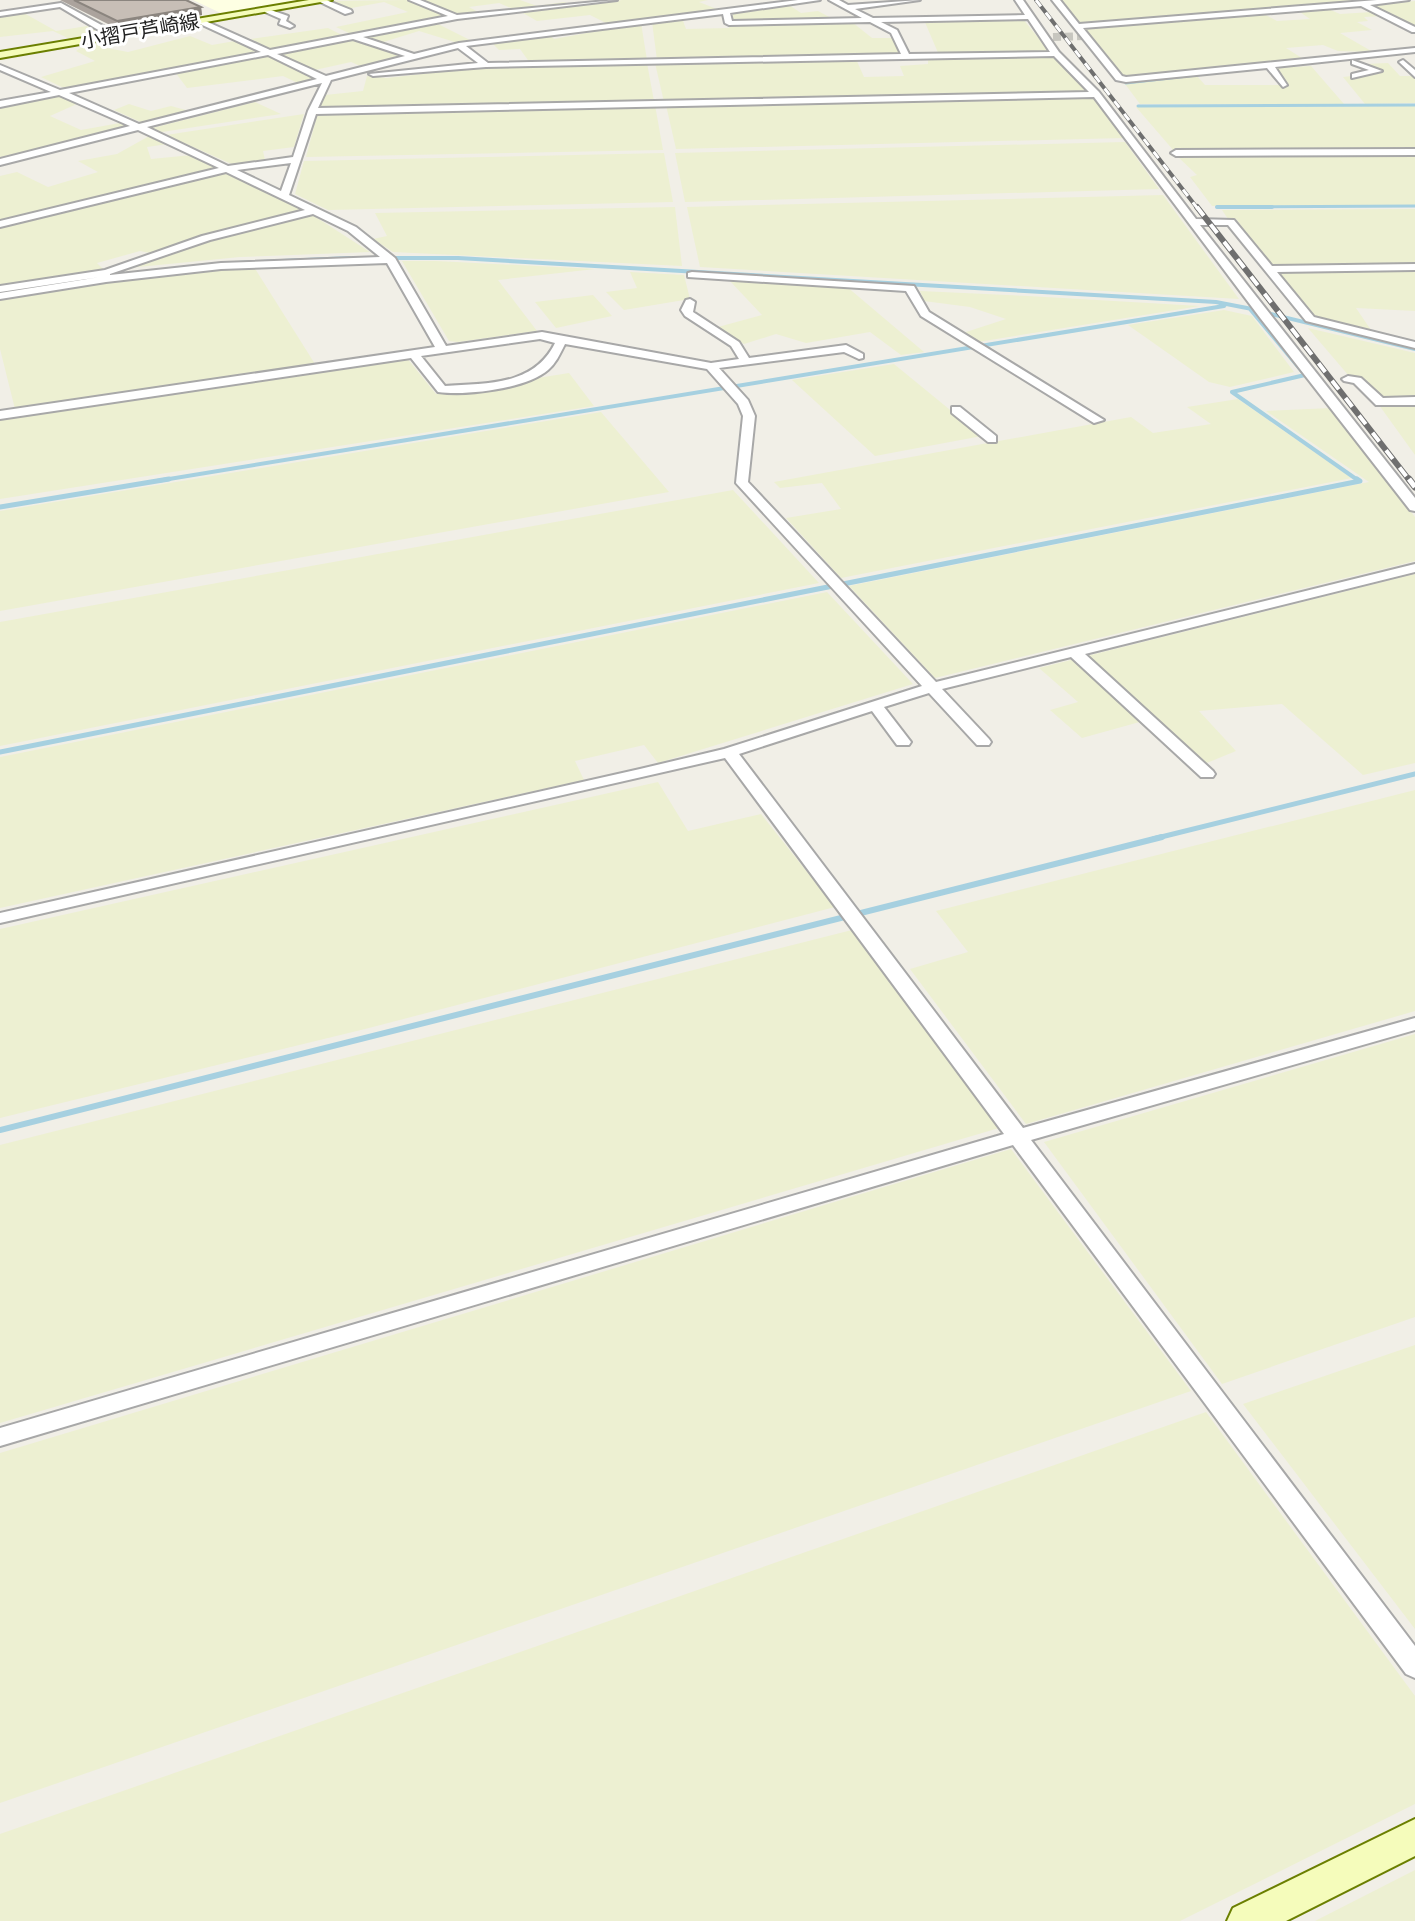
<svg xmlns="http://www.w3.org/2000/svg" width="1415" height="1921" font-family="'Asap Condensed','Noto Sans JP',sans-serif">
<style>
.education{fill:#feffe3}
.farmland{fill:#edf0d2}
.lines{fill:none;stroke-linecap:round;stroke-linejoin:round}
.stream-far3{stroke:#a6d0e0;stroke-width:3}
.stream-far2{stroke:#a6d0e0;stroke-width:4}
.stream-far1{stroke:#a6d0e0;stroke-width:5}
.stream{stroke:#a6d0e0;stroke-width:6}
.street-tunnel{stroke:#c7c6bf;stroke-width:8;stroke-dasharray:8 4;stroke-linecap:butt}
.street-casing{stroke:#a8a8a8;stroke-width:4}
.secondary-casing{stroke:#6b7f01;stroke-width:4}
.street{fill:#fff;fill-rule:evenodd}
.secondary{fill:#f5fcbb;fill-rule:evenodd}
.rail-far2-casing{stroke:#6f6f6f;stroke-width:4}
.rail-far1-casing{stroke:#6f6f6f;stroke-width:6}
.rail-casing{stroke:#6f6f6f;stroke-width:7}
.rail-far2{stroke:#fff;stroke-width:3;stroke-dasharray:8;stroke-linecap:butt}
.rail-far1{stroke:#fff;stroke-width:4;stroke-dasharray:11;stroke-linecap:butt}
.rail{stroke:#fff;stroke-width:5;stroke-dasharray:15;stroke-linecap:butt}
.wall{fill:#aba39d}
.shaded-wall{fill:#8b857f}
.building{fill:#c7beb6;stroke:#8b857f;stroke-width:2}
.labels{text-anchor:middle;stroke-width:6;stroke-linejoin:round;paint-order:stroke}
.far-street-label{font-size:20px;fill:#212121;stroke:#fff}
</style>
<rect width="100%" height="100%" fill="#f1efe7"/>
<path class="education" d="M193 0H299L302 2 225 15Z"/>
<path class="farmland" d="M407 0 449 17 353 35 336 27 408 12 384 2 346 9 329 1Z
M421 0H520L537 6 564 2 572 5 518 11 499 3 469 7 478 12 461 15Z
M622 0H708L699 2 719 10 608 24 590 15 537 21 523 13Z
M1061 0H1351L1356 2 1084 24 1079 23Z
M1415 1V27L1370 5Z
M789 5 801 13 818 11 835 20 734 22 732 12Z
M1326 8 1340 14 1372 12 1381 16 1364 17 1368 21 1357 22 1372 30 1340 33 1373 52 1338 51 1323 45 1286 48 1305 60 1124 77 1083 27 1262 13 1277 21 1310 19 1297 10Z
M22 12 56 31 87 26 103 34 72 40 53 31 0 37V15Z
M682 18 686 29 729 28V24L852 22 872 38H893L901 55 657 60 652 22Z
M1023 19 1049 51 939 55 924 20Z
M434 22 470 40 458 43 419 31 377 44 357 36Z
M641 23 647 60 530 63 520 49 499 50 491 42 549 35 554 39Z
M328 28 344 36 271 49 251 39Z
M190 36 212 45 235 41 259 52 66 89 41 77 95 61 76 51 89 42 100 40 113 44 107 48 128 52Z
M350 38 407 57 365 68 351 62 315 70 275 52Z
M265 55 317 80 300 84 283 76 187 88 175 72Z
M1052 56 1086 91 664 102 655 63 856 59 864 77 904 76 900 66 928 64V57Z
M647 63 654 101 318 109 325 95 363 91 367 76 387 78 482 67Z
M1388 63 1400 76H1415V103L1365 104 1343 77 1378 73 1381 70 1365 64Z
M1311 66 1344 104H1140L1125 84 1197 76 1205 85H1287L1276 68Z
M61 94 79 103 50 116 81 130 120 123 132 128 0 157V107Z
M1091 96 1125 138 676 149 666 105Z
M255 102 281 114 162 132 152 128Z
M129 104 151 111 171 106 193 112 145 124 114 110Z
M655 105 663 150 306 157 318 112Z
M1415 106V151H1174L1136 107Z
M304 114 294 147 263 151 265 160 234 165 166 135Z
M151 135 168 144 147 147 151 159 192 155 220 168 0 222V176L17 172 48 187 98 172 78 161 117 154Z
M1125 142 1159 189 685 202 675 153Z
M664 153 673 202 328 210 295 194 304 161Z
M1415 154V205L1212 206 1190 177 1197 175 1177 156Z
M227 171 306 210 150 253 140 251 97 263 103 269 90 272 0 287V227Z
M1163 195 1239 299 700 267 687 207Z
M675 207 682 266 393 252 373 239 387 236 375 213Z
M1415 209V266L1272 267 1236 219H1228L1222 210Z
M311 214 370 252 240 257 128 268 210 240Z
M402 261H436L595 269 498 280 537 331 458 342 449 341Z
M254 267 315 364 15 409 0 349V298L119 280Z
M1415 270V311L1356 308 1373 333 1316 318 1277 271Z
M630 272 684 275 690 299 624 310 606 292 637 288Z
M728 279 846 286 924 352 901 355 870 332 806 343 776 334 744 344 718 327 762 315Z
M920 291 1028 296 1200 306 978 342 963 333 1006 319 970 307 924 301Z
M593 295 612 316 556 328 535 302Z
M1224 310 1252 316 1294 372 1230 387 1209 382 1128 325Z
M1308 328 1415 353V398L1382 399 1364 379 1349 376Z
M406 357 436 394 569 373 594 406 0 499V420Z
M894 364 982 436 875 456 792 380Z
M1238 399 1352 478 841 578 786 518 841 509 822 483 780 488 774 482 1131 417 1153 433 1211 424 1187 407Z
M1415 404V455L1379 405Z
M1331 408 1415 517V561L935 678 849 586 1369 482 1266 411Z
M601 412 669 492 0 611V511Z
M733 490 819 583 0 746V622Z
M1415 574V763L1363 775 1282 704 1199 711 1236 751 1202 765 1154 718 1082 738 1050 710 1078 702 1039 668Z
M827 592 913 684 658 763 644 745 575 761 584 780 0 908V757Z
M658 782 688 831 761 814 835 907 365 1029 0 1118V929Z
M1415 790V1011L1026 1124 910 969 968 952 936 911Z
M852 930 999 1128 0 1423V1145Z
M1415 1034V1317L1222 1384 1044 1142Z
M1011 1149 1191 1391 0 1803V1453Z
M1415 1345V1629L1243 1404Z
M1206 1412 1415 1696V1804L1180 1921H0V1834Z
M1415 1870V1921H1315Z"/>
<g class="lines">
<path class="stream-far3" d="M1126 83 1214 73
M1138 106 1415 105
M1217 207 1415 206"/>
<path class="stream-far2" d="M1217 207H1272
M390 258H458L1216 302 1252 309
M238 263 350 258
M1250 309 1305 375 1232 392 1359 481
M1263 312 1415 349
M157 481 1224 306"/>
<path class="stream-far1" d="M0 507 169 479
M0 752 1360 481 1357 479
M1153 839 1415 774"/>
<path class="stream" d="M0 1130 1162 837"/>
<path class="street-tunnel" d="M1053 37 1086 36"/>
<defs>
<path id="street" d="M326 0 351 10 352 12 345 14 318 1Z
M409 0H420L457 15 617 0 457 19 363 37 414 54 459 43 798 0H820L730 13 732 21 862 18 829 0H839L848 5 920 0 855 9 873 18 1025 15 1015 0H1023L1059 52 1099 92 1196 219 1234 220 1272 266 1415 264V270L1277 272 1314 317 1415 342V348L1306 321 1228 225H1200L1415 498V511L1410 510 1261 319 1094 97 316 114 289 195 356 227 395 258 446 346 542 332 711 363 739 359 731 346 685 316 681 310 686 300 690 299 695 302 693 312 739 342 749 358 846 345 863 354V358L859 359 844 352 719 368 748 400 755 416 748 482 936 682 1415 564V572L1085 654 1213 771 1215 774 1213 777H1201L1071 657 942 689 989 739 991 742 989 745H977L929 693 884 707 911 742 909 745H897L872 711 739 754 1023 1128 1415 1018V1030L1031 1140 1415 1646V1678L1406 1674 1013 1145 0 1446V1428L1004 1134 725 758 0 923V913L640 769 724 749 922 686 736 483 743 416 738 404 707 369 565 344C560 354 556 363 548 370 526 389 466 396 438 392L411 358 0 419V411L435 347 387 263 221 269 106 282 0 299V293L100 277 0 292V286L105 270 202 236 305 210 226 172 0 227V221L219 168 138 130 0 165V159L130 126 59 95 0 107V101L51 92 0 70V65L60 90 261 52 198 23 201 19 270 50 448 16ZM723 14 725 23 729 25 870 22 891 33 901 54 488 63 466 46ZM1028 19 1050 52 909 54 897 30 881 22ZM353 39 405 56 326 76 277 54ZM458 48 478 63 369 74 373 76 486 67 1054 56 1089 92 318 108 331 80ZM268 55 317 79 139 124 69 93ZM322 83 308 111 293 157 228 166 147 127ZM291 163 281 191 237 170ZM313 214 348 231 380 257 221 263 110 275V274L210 240ZM540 339 555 343C534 386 487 383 445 386L421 356Z
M1052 0H1060L1079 24 1377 0H1409L1370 5 1415 27V32H1412L1361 6 1083 28 1122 76 1126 77 1415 48V52L1275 67 1287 85 1283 87 1267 68 1126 82 1116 80Z
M61 3 116 33 117 35 110 37 60 7 0 16V12Z
M265 8 288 16 286 21 294 26 290 28 279 24 281 19 265 12Z
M1352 60 1382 71 1352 78V74L1369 70 1352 64Z
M1403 60 1415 70V77L1399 62Z
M1415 149V155L1176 156 1171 153 1176 150Z
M692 272 914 286 929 312 1104 420 1094 423 921 316 906 291 688 277V273Z
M1348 376 1361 378 1383 398 1415 397V405H1376L1354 383 1344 381 1342 379Z
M952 407H960L996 436V442H988L952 413Z"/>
<path id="secondary" d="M309 0H332L0 58V52Z
M1415 1819V1856L1286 1921H1227L1233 1908Z"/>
</defs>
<use href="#street" class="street-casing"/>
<use href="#secondary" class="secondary-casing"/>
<use href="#street" class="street"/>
<use href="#secondary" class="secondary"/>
<defs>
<path id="rail-far2" d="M1036 0 1198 209"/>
<path id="rail-far1" d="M1197 207 1410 481"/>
<path id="rail" d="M1409 479 1415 487"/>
</defs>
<use href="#rail-far2" class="rail-far2-casing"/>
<use href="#rail-far1" class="rail-far1-casing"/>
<use href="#rail" class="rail-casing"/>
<use href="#rail-far2" class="rail-far2"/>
<use href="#rail-far1" class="rail-far1"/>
<use href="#rail" class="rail"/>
</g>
<path class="wall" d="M60 0H186L201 7 202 15 118 29Z"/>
<path class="shaded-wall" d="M201 7 202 15 118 29 117 21Z"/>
<path class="building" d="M74 0H186L201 7 117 21Z"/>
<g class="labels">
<g class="far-street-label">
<text transform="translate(140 31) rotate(-10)" y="7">小摺戸芦崎線</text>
</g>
</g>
</svg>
